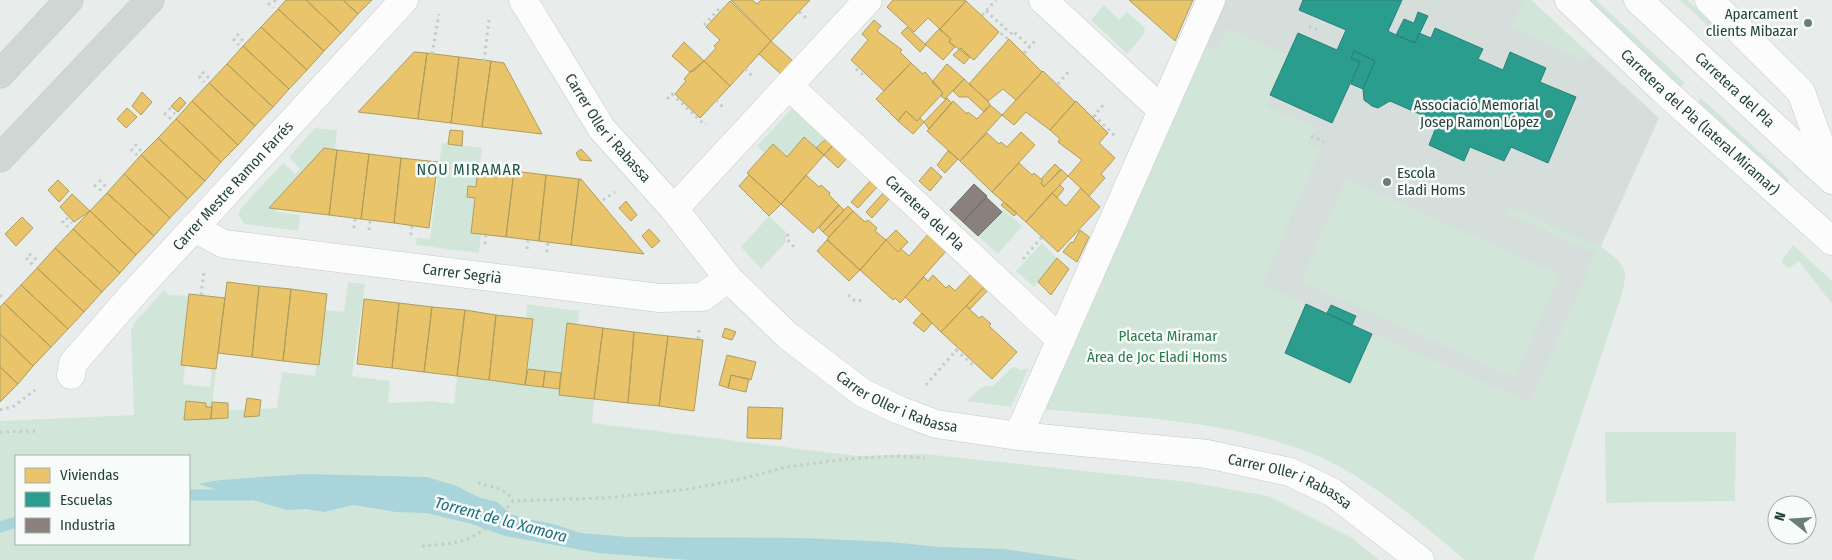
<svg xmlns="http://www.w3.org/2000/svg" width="1832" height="560" font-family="'Fira Sans Condensed',sans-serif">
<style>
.built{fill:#d6dedb}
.green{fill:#d1e6d8;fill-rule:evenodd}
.water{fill:#a9d4db}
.homes{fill:#e9c46a;stroke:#ae9d5c}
.schools{fill:#2a9d8f;stroke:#288276}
.industry{fill:#8a817c;stroke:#6b6e68}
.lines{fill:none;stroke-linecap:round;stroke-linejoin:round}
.stream{stroke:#a9d4db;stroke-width:11}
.street-casing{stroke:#c5cac8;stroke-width:29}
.secondary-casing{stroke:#c3cbc8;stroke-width:29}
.primary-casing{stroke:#c3ccc9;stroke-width:29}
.path{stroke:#c3ccca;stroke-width:3;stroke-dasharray:2.5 4;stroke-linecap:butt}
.street{stroke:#fcfcfc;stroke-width:28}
.secondary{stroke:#fcfcfc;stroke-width:28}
.primary{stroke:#cfd7d5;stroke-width:28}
.poi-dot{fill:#697e78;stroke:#f7fbf9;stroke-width:2}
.labels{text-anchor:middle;stroke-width:5;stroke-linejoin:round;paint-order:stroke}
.poi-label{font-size:15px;fill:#24423a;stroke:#f7fbf9;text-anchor:end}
.street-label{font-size:15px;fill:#24423a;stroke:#f7fbf9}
.park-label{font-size:15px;fill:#2d7a4b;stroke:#f7fbf9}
.neighbourhood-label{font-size:16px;letter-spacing:1px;fill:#1f5548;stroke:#f7fbf9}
.water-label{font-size:16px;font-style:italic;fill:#1c6f80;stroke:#f7fbf9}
</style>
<rect width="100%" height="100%" fill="#e8edeb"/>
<path class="built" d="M1226 0H1531L1659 118 1530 403 1125 227Z"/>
<path class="green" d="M1519 0H1531L1589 54 1586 61 1512 27 1523 2Z
M1588 0H1596L1685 83 1681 87Z
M1680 0H1687L1723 33 1720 37Z
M1104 5 1119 20 1127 12 1145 28 1143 36 1127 54 1091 20Z
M1228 29 1288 55 1266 106 1316 128 1308 144 1320 150 1262 285 1306 304 1285 354 1350 383 1372 334 1530 403 1596 253 1506 213 1509 207 1599 247 1600 246C1629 267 1629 269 1619 303L1533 560H1465C1423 525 1370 479 1320 457 1236 421 1142 418 1053 410L1047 411 1046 400 1206 46 1217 52Z
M1701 98 1789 179 1788 182 1783 181 1698 102Z
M793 107 827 138 816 148 804 137 787 157 773 144 764 153 757 146Z
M315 128 337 130 335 149 324 148 270 208 276 209 277 212 300 215 298 231 244 224 238 214 242 207 283 163 295 174 300 169 289 157Z
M442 143 482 148 476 187H468L467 196 475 198 471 232 481 234 479 253 416 245 417 238 430 239Z
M1346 179 1560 275 1514 377 1301 281Z
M1003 209 1022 226 998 254 978 236Z
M769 216 786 232V242L761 269 741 247Z
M1042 243 1057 258 1034 287 1016 271Z
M1793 245 1832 281V304L1799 261 1789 268 1781 262Z
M348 282 365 284 352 376 390 381 388 403 433 401 454 404 457 376 559 389V395L594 399 592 423 857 456 925 454 1188 482 1268 496 1352 538 1379 560H0V421L134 415 131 330 135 322 164 290 169 295 189 296 181 365 185 366 183 384 210 387 212 369H216L212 407H206L205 403 186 401 185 412 277 408 282 372 315 376 326 310 344 312ZM16 456H189V544H16Z
M527 304 579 311 578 325 567 324 561 373 528 369 533 319 526 318Z
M1016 367 1020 370 1029 368 1011 407 967 401C976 392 980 384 993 386L1011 368Z
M1605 432H1736L1735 501 1606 503Z"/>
<path class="water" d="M305 474 427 477 457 486 478 497 497 502 511 514 522 518 553 524 581 533 629 537 802 538 890 542 940 547 1004 549 1079 560H689L598 553 505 536 472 524 426 513 396 512 354 505 324 512 305 509 287 510 198 484 220 480Z"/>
<path class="homes" d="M286 0H306L341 33 324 51 278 9Z
M306 0H343L358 14 341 33Z
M343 0H372L358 14Z
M731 0H752L757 4 761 0H810L771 41Z
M893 0H964L966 1 940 29 928 18 914 32 887 7Z
M1129 0H1193L1175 41Z
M730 1 771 41 730 86 704 61 716 48 714 46 720 40 706 27Z
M966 1 999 32 974 60 949 42 951 39 940 29Z
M278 9 324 51 307 70 261 27Z
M874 20 881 26 877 31 902 50 900 52 911 63 884 91 851 60 868 40 862 34Z
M261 27 307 70 289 89 243 46Z
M907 27 926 45 920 52 901 33Z
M939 29 951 39 949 42 955 47 943 60 925 44Z
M1009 39 1042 72 1016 100 1003 89 988 101 969 84Z
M771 41 794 62 782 75 759 54Z
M684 42 704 61 694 71 690 72 672 56Z
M243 46 289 89 273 107 227 64Z
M961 48 970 57 964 64 953 55Z
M414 52 427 53 418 119 358 112Z
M427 53 459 57 451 123 418 119Z
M459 57 491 61 482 127 451 123Z
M491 61 504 63 542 134 482 127Z
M704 61 730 86 700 118 675 94 686 81 684 79 690 72Z
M911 63 923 74 925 72 943 93 917 121 906 111 898 121 876 99Z
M227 64 273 107 255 126 209 83Z
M947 64 964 79 945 99 941 96 943 93 932 82Z
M1043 71 1075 102 1050 130 1026 112 1014 125 1002 115Z
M964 79 988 101 990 105 984 112 968 97H959L953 91Z
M209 83 255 126 238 145 192 101Z
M142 92 152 102 141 115 132 106Z
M180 97 186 103 178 112 171 106Z
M947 98 952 103 929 129 924 122Z
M192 101 238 145 221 162 176 119Z
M953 101 967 114 968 112 977 119 990 105 1002 115 960 161 927 131Z
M1076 101 1108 133 1099 143 1115 158 1101 174 1105 178 1089 196 1068 176 1082 160 1058 142 1060 139 1050 130Z
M127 108 137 117 126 128 117 119Z
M906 111 917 121 920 118 924 122 913 134 898 121Z
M176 119 221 162 205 181 158 138Z
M450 130 463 131 462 146 448 144Z
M1021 132 1035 145 992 192 960 161 987 133 999 144 1001 142 1007 147Z
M804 137 824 155 781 204 747 173 773 144 787 157Z
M158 138 205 181 188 199 141 155Z
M827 138 834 144 824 155 816 148Z
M834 144 848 157 838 168 824 155Z
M324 148 337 150 329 215 269 208Z
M581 149 592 161 580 160 576 153Z
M337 150 369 154 361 219 329 215Z
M948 151 958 159 945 173 937 165Z
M369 154 401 158 394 223 361 219Z
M141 155 188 199 170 218 124 174Z
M401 158 438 162 429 228 394 223Z
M1019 163 1032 175 1034 173 1043 181 1041 183 1044 187 1061 169 1068 176 1026 222 992 192Z
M1055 164 1061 170 1044 187 1041 183 1043 181 1041 179Z
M478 167 514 171 506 237 471 233 475 198 467 197 468 186 476 187Z
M931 167 942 177 930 191 919 181Z
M514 171 546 175 539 241 506 237Z
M124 174 170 218 154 236 107 193Z
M546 175 579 179 571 245 539 241Z
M749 175 781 204 769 216 739 186Z
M806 175 819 187 821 185 830 193 829 195 839 205 813 233 781 204Z
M579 179H581L644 254 571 245Z
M872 179 878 186 858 208 851 202Z
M58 180 69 191 59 202 48 190Z
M1060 185 1064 189 1057 198 1052 193Z
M1081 188 1100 207 1058 252 1026 222 1052 193 1066 206Z
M885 191 891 197 872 218 866 212Z
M107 193 154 236 136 255 90 211Z
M72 194 90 211 74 222 60 207Z
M626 201 637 215 631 221 619 208Z
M1004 202 1017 213 1014 216 1001 205Z
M839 205 844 210 823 232 819 228Z
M848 206 853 211 829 237 823 232Z
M90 211 136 255 120 273 73 229Z
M853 211 865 222 868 220 877 228 875 231 886 240 860 270 827 239Z
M22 217 33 228 16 246 5 234Z
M73 229 120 273 102 292 55 248Z
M649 229 660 241 652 248 642 236Z
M896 230 908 242 898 252 886 240Z
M1080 230 1089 237 1077 262 1063 252 1071 242 1073 243Z
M930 232 948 249 900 303 895 298 893 300 860 270 886 240 898 252 901 249 909 256Z
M827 240 860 270 849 281 817 251Z
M55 248 102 292 84 312 37 268Z
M1057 258 1069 269 1051 295 1038 282Z
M37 268 84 312 68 329 21 285Z
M973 272 986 285 941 332 905 297 924 277 928 281 933 275 946 288 949 285 955 291Z
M227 282 259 286 252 357 218 353Z
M21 285 68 329 51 347 4 303Z
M986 285 990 288 970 309 966 306Z
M259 286 291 289 283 361 252 357Z
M291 289 327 294 319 365 283 361Z
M189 294 225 298 216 369 181 365Z
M364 299 399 303 392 368 357 364Z
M4 303 51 347 33 366 0 334V307Z
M399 303 432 307 424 372 392 368Z
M966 306 979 318 982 316 991 324 989 326 1017 352 992 379 941 332Z
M432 307 465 310 457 376 424 372Z
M465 310 496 315 489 380 457 376Z
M922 313 932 323 924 332 913 323Z
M496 315 533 319 525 385 489 380Z
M567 323 603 328 594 399 559 395Z
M603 328 634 332 628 403 594 399Z
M725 328 736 332 732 340 722 337Z
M634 332 668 336 659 406 628 403Z
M0 334 33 366 18 384 0 367Z
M668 336 703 340 694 411 659 406Z
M727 355 756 362 751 380 731 375 728 388 719 385Z
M0 367 18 384 0 402Z
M528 369 545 371 543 387 525 385Z
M545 371 561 373 559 389 543 387Z
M731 375 749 379 746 392 728 388Z
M247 398 261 400 259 416 244 417Z
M186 401 206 403V407H212L211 419 184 420Z
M212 402 228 403V418L211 419Z
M748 407 783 408 781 439 747 438Z"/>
<path class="schools" d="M1303 0H1402L1388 31 1396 35 1415 43 1419 33 1431 38 1435 28 1483 49 1478 59 1503 70 1510 52 1546 68 1540 82 1576 97 1548 163 1511 147 1504 161 1470 147 1464 161 1429 145 1438 122 1390 101 1378 108 1372 106 1364 100 1363 89 1375 61 1354 51 1351 58 1360 62 1332 123 1270 95 1298 33 1337 50 1346 30 1299 10Z
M1418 12 1428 16 1415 43 1396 35 1404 19 1414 23Z
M1354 51 1375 61 1363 89 1351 84 1360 62 1351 58Z
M1306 304 1372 334 1350 383 1285 353Z
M1331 305 1356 316 1352 325 1327 313Z"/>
<path class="industry" d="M974 184 987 196 963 222 950 210Z
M986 197 1002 212 978 236 963 222Z"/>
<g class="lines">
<path class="stream" d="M189 495H249
M0 527 16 522"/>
<defs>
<g id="street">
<path id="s1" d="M523 0 602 129 674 209 728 278 788 336 863 393 899 410 936 424 1018 436 1207 454 1290 472 1332 492 1420 560"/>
<path d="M1043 0 1162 110"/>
<path id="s2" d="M1569 0 1664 91 1832 241"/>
<path d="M1709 0 1801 92 1832 177"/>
<path id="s3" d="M789 86 1061 340"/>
<path d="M674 209 868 0"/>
<path id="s4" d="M194 228 224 244 659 298 703 297 728 278"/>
<path id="s5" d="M71 375 73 363 135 292 404 0"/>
<path d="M1018 436 1211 0"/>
</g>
<g id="secondary">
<path id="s6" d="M1638 0 1832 180"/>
</g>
<path id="primary" d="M0 74 69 0
M0 158 150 0"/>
</defs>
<use href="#street" class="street-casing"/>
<use href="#secondary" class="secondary-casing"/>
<use href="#primary" class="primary-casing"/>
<path class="path" d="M274 0 278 4
M268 3 273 8
M986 11 1006 29 1001 35
M799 12 806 18
M982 15 996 0
M704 25 719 9
M1309 26 1317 29
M237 34 243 41
M233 39 239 45
M1006 39 1013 31 1030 47
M1024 53 1036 40
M432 54 439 14
M484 61 489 20
M745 69 752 76
M856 69 863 75
M202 72 209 78
M199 76 204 82
M1058 84 1070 70
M672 94 704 124 706 123
M667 99 673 93
M716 100 723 107
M169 108 175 114
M164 113 171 119
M1094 115 1115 136
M1093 117 1105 103
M1311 136 1324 142
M135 144 141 151
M131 149 137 155
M99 180 106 187
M94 185 102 191
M603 200 615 192
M66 218 72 223
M62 221 68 227
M354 228 355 218
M369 230 370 221
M788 234 787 239 794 247
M411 235 412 226
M485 244 486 235
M527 249 528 240
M547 252 548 242
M29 254 38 261
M26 258 33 265
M1023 259 1042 237
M0 295 2 297
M201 295 204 271
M848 295 855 301 863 300
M698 339 699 330
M956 350 975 367
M926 385 958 348
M0 410 14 406 35 390
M0 432 38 431
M478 483C491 487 506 488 513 501
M422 546C472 543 479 538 513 501L605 498 689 489 741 479 786 467 846 459 896 456 925 458"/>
<use href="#street" class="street"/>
<use href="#secondary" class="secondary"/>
<use href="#primary" class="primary"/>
</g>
<g class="poi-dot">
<circle cx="1808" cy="23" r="5"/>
<circle cx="1549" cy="114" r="5"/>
<circle cx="1387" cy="182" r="5"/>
</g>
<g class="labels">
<g class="poi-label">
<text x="1798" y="19">Aparcament<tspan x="1798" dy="17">clients Mibazar</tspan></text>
<text x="1539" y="110">Associació Memorial<tspan x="1539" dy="17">Josep Ramon López</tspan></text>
<text x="1397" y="178" text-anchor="start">Escola<tspan x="1397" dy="17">Eladi Homs</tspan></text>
</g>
<g class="street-label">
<text dy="5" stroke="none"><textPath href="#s6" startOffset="132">Carretera del Pla</textPath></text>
<text dy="5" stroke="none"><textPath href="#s2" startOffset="179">Carretera del Pla (lateral Miramar)</textPath></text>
<text dy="5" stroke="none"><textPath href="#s1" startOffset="154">Carrer Oller i Rabassa</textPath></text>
<text dy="5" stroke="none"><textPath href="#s5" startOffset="251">Carrer Mestre Ramon Farrés</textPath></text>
<text dy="5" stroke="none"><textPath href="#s3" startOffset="186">Carretera del Pla</textPath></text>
<text dy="5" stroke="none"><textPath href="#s4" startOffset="274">Carrer Segrià</textPath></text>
<text dy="5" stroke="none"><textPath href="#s1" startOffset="559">Carrer Oller i Rabassa</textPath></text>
<text dy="5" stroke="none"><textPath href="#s1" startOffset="964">Carrer Oller i Rabassa</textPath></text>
</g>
<g class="park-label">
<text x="1168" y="341">Placeta Miramar</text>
<text x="1157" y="362">Àrea de Joc Eladi Homs</text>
</g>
<g class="neighbourhood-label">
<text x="469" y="175">NOU MIRAMAR</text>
</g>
<g class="water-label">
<text transform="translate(501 519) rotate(15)" y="6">Torrent de la Xamora</text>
</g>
</g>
<rect x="15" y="455" width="175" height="90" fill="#f7fbf9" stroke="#a3b1ad"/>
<rect x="25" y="468" width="25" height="15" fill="#e9c46a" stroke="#a3b1ad"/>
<text x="60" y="480" font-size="15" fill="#24423a">Viviendas</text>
<rect x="25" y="492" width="25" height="15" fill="#2a9d8f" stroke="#a3b1ad"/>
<text x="60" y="505" font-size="15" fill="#24423a">Escuelas</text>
<rect x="25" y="518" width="25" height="15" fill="#8a817c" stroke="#a3b1ad"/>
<text x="60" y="530" font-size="15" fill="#24423a">Industria</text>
<g transform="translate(1792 520) rotate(287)"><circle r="24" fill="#f7fbf9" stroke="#a3b1ad"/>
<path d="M0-4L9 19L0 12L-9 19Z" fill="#697e78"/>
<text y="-8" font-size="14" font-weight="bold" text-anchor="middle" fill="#24423a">N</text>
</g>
</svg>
